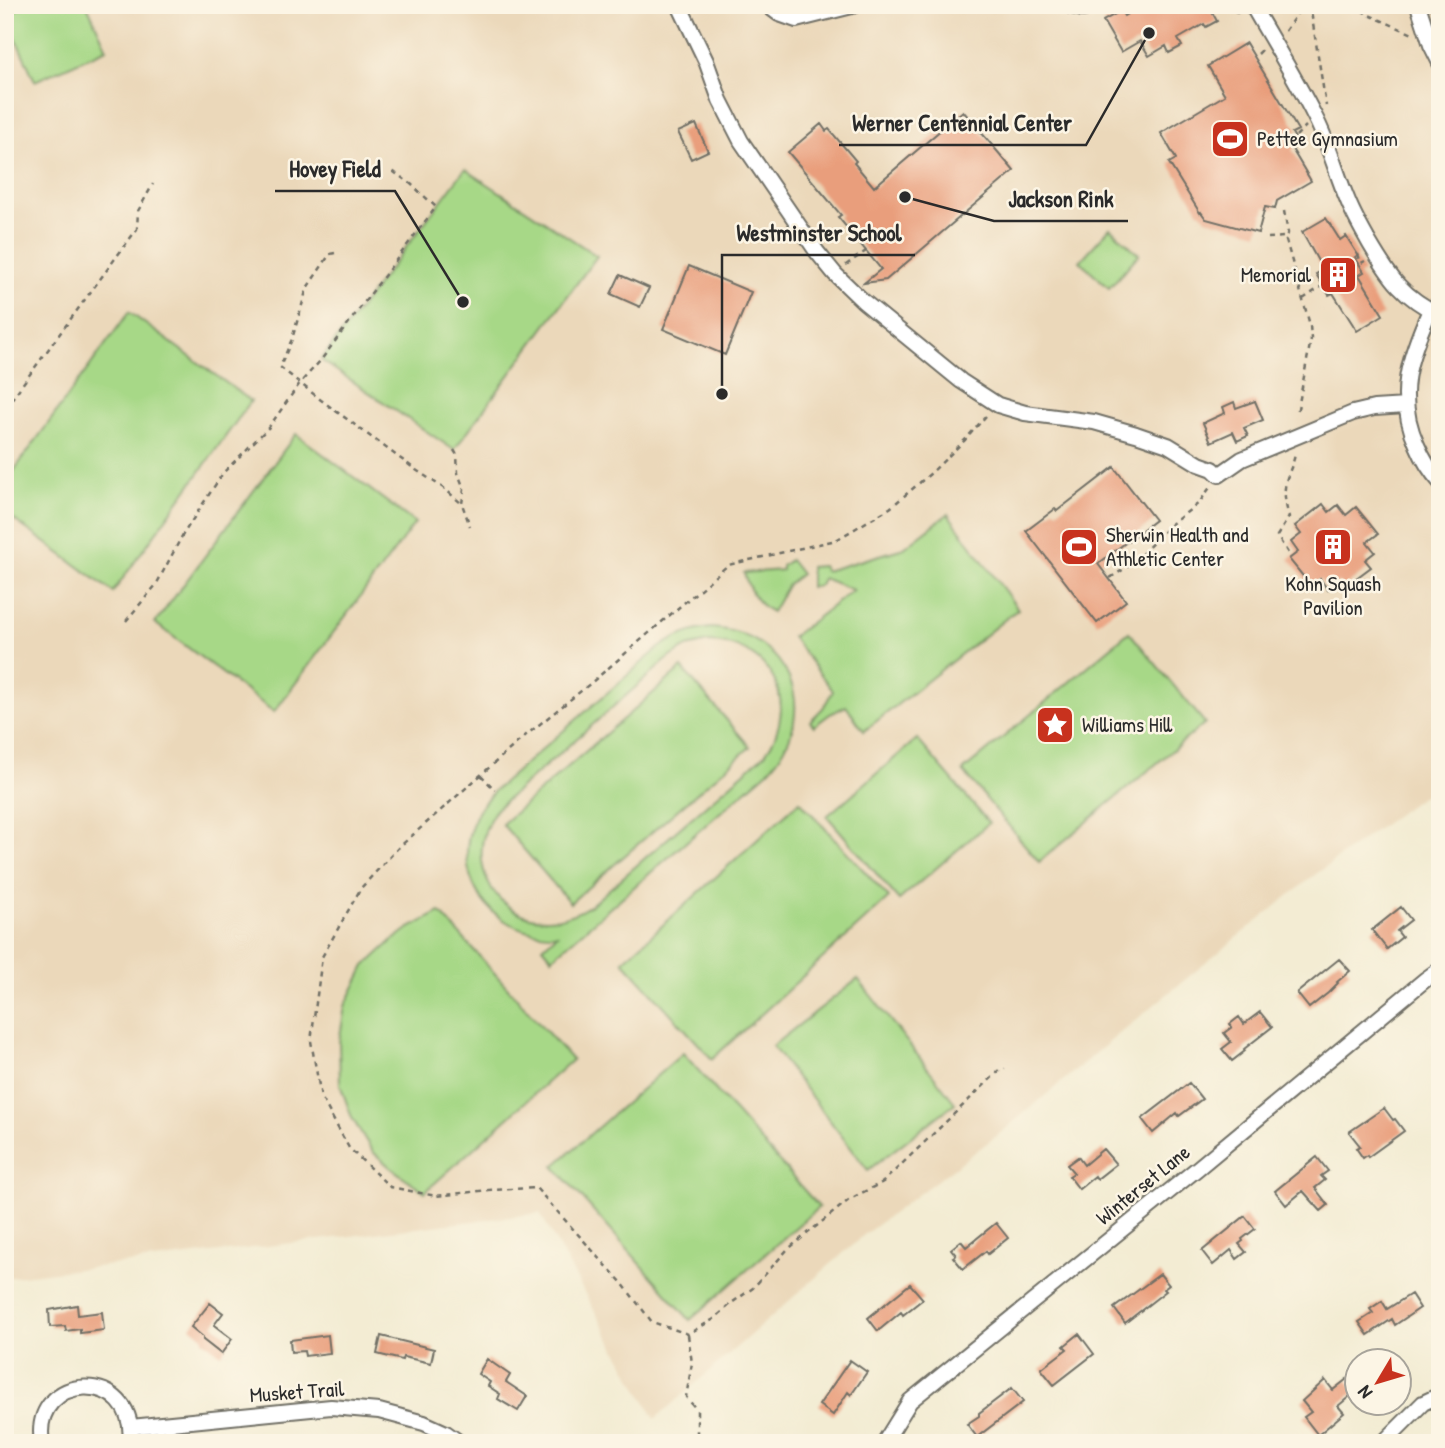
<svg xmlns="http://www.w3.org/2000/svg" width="1445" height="1448" font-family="'Patrick Hand',sans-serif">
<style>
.built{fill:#ebd8ba}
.green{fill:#a7d887;stroke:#698259;stroke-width:2;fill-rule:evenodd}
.building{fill:#e99e7b}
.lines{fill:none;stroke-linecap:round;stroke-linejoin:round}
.minor-casing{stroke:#716f66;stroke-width:18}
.path{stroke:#716f66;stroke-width:2.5;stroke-dasharray:5 5;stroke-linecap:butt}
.minor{stroke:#fff;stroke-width:14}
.labels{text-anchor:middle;stroke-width:5;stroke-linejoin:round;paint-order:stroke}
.poi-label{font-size:21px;fill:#2b2b2b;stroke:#fcf5e5;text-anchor:start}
.street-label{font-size:21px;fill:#2b2b2b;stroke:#fcf5e5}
.leader{fill:none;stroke:#2b2b2b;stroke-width:2.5}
.callout-dot{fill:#2b2b2b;stroke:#fcf5e5;stroke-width:2.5}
.callout-label{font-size:23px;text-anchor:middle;font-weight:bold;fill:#2b2b2b;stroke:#fcf5e5;stroke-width:5;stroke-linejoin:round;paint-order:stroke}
</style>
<rect width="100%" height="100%" fill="#fcf5e5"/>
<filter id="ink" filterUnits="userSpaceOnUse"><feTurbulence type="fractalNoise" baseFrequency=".0143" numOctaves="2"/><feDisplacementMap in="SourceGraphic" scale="14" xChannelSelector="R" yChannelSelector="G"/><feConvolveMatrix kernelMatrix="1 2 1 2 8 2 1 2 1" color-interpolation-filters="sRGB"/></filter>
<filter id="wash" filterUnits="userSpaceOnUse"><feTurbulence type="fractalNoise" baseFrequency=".00686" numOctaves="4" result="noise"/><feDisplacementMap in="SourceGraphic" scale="28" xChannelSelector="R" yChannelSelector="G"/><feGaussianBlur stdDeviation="1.57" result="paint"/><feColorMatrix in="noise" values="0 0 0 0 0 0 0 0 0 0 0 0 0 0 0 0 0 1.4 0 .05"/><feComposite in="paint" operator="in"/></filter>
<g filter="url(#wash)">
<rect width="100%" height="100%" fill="#f3ecd3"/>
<path class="built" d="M5 5H1440V783L1312 877 1155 1004 999 1134 865 1234 655 1419 540 1213 5 1278Z"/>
<path class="green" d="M26 5H87L107 49 35 81 5 15Z
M465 169 597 256 454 450 321 360Z
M1110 228 1139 254 1109 288 1080 261Z
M129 312 251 401 113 592 5 513V483Z
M296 434 415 523 274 712 155 623Z
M948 514 1018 609 864 731 846 706 830 714 814 726 810 721 823 708 833 691 792 637 853 590 823 578 820 585 810 587V567L822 566 825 571 904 548Z
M790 560 801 574 788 584 772 612C756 604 749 590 744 573L782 570V566Z
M711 628C790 633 823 713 768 771L552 958 543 947 557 934C475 936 437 848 495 790L659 648C676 636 691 630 711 628ZM708 642C770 642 802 703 765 754L591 905C523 950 450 878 496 809L669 658 687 647Z
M1129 632 1205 723 1039 862 963 771Z
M682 668 750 747 570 903 502 824Z
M917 739 989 823 899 900 827 816Z
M800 801 889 898 712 1059 623 961Z
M440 912 572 1060 425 1192 391 1168 373 1152 352 1118 340 1084 339 1042 345 1006 365 966 392 941 408 929Z
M858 979 955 1103 868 1170 772 1046Z
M683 1053 819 1207 690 1320 554 1166Z"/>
<g id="blocks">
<path class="building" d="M1143 5H1208L1217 21 1206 27 1204 24 1178 39 1182 46 1169 53 1166 46 1149 56 1140 41 1121 52 1103 21 1121 11 1124 16Z
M1246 43 1298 130 1292 133 1299 145 1292 149 1311 181 1277 201 1275 209 1265 207 1258 233 1206 219 1201 212 1200 213 1169 163 1176 159 1161 133 1225 95 1208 66Z
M963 111 1014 171 886 280 864 283 881 269 838 217 841 215 788 152 821 124 826 131 829 129 856 161 854 163 874 187Z
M696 124 708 151 691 159 678 132Z
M1326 218 1340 240 1346 236 1358 255 1355 257 1364 272 1359 275 1383 315 1357 331 1333 293 1329 295 1316 274 1323 270 1302 232Z
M689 266 751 292 725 355 663 329Z
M620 275 649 288 640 307 611 294Z
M1255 401 1263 420 1244 428 1248 436 1237 441 1233 432 1211 442 1203 423 1225 413 1223 407 1234 402 1236 408Z
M1114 467 1155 520 1098 564 1126 601 1097 623 1026 531 1055 509 1057 511Z
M1323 504 1329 512 1338 505 1346 515 1356 507 1378 534 1367 542 1375 552 1365 560 1371 567 1343 588 1338 582 1328 590 1320 579 1311 586 1289 559 1298 552 1291 542 1301 534 1295 526Z
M1401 907 1411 920 1397 931 1402 937 1387 949 1372 930Z
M1339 959 1350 971 1337 982 1338 983 1328 993 1309 1008 1297 993Z
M1260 1012 1272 1027 1244 1049 1245 1051 1232 1061 1222 1049 1231 1042 1224 1033 1232 1027 1230 1024 1239 1017 1244 1024Z
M1189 1083 1202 1099 1179 1116 1177 1113 1153 1133 1142 1119Z
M1384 1108 1393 1120 1395 1119 1404 1131 1368 1157 1367 1155 1363 1158 1356 1148 1360 1146 1349 1132Z
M1103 1149 1116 1164 1097 1179 1095 1176 1079 1189 1069 1176 1074 1173 1067 1165 1078 1157 1084 1165Z
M1317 1157 1328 1171 1321 1176 1325 1180 1315 1188 1328 1205 1321 1211 1303 1191 1286 1205 1275 1191Z
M1245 1216 1255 1229 1242 1239 1243 1241 1239 1244 1246 1252 1237 1259 1231 1250 1213 1265 1202 1251Z
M996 1223 1008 1238 988 1254 986 1251 963 1269 953 1257 956 1255 951 1249 961 1241 966 1247Z
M1160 1274 1169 1285 1164 1289 1166 1291 1125 1323 1114 1308Z
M910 1284 923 1299 903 1315 901 1312 878 1331 868 1318Z
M1411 1294 1420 1308 1395 1325 1392 1319 1368 1335 1359 1322 1373 1313 1370 1309 1382 1301 1387 1309Z
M210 1303 223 1313 214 1325 232 1339 221 1354 203 1340V1337L191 1327Z
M77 1305 78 1315 102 1312 104 1330 80 1333V1329L66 1331 65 1326 50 1327 49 1310Z
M1079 1334 1094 1354 1054 1385 1041 1369 1067 1349 1064 1346Z
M328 1335 330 1353 305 1356 304 1351 291 1352 290 1340Z
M381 1336 434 1349 431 1363 403 1357 402 1360 377 1354Z
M487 1359 510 1375 506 1382 527 1396 518 1411 498 1399 500 1394 488 1386 490 1382 478 1374Z
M850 1360 867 1372 851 1395 848 1392 833 1415 819 1405Z
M1347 1379 1356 1391 1338 1406 1344 1413 1318 1435 1304 1417 1311 1412 1302 1401 1325 1380 1333 1390Z
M1012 1388 1023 1402 977 1437 967 1424 979 1416V1413Z"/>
</g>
</g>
<g filter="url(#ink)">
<use href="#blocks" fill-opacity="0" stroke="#716f66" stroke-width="2"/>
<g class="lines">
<defs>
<path id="minor" d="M679 5 706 61 720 100 741 141 817 252 835 274 863 301 961 381 998 405 1025 413 1094 422 1136 434 1168 445 1199 464 1213 469 1219 475 1242 459 1353 413 1374 408 1406 406
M767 5 779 14 796 20 856 5
M1068 5 1083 9 1100 5
M1252 5C1273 42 1296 79 1315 117 1329 144 1336 173 1348 201 1354 216 1362 230 1370 244 1390 278 1403 297 1440 315
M1418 5 1431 45 1440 63
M1430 310C1409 357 1395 396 1417 445 1423 459 1430 471 1440 482
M131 1427 331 1407 379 1411 424 1423 446 1433 460 1443
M42 1443C30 1371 139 1367 130 1443
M884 1443 910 1401 1198 1168 1426 979 1440 969
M1383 1443 1423 1403 1440 1395"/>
</defs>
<use href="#minor" class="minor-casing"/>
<path class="path" d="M1226 5 1241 15
M1310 5 1326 106
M1353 5 1369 15 1413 34
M1285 31 1303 5
M1258 54 1262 50 1261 48
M1296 136 1306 126
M1284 211 1288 233 1285 237 1310 325 1311 339 1297 414
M1268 238 1285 237
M335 253 330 254 307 288 292 339 280 367 321 400 416 470 445 489 462 504 470 526
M1358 254 1361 263 1365 261
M846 265 866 251
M1303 299 1322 286
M5 408 137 229 138 211 153 184
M986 416 965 440 931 473 890 508 836 540 728 565 591 683 525 736 398 848 361 888 322 957 311 1041 321 1097 349 1148 390 1187 436 1196 489 1190 536 1188 622 1283 652 1322 688 1334 714 1319 733 1302 753 1288 787 1250 850 1199 883 1182 1000 1070 1005 1069
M454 450 457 455 458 473 464 489 462 504
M1288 553 1277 536 1289 517C1286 506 1283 494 1286 482 1288 472 1294 464 1295 453
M1110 578 1132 564 1170 525 1199 503 1211 486
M126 621 156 585 182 536 223 473 269 427 300 383 321 360 436 207 411 184 391 170
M481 775 495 790
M688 1335 692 1363 686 1397 697 1410V1434L690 1443"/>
<use href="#minor" class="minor"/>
</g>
</g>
<defs>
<symbol id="stadium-square" viewBox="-11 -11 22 22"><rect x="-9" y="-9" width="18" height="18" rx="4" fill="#c8321e" stroke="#fcf5e5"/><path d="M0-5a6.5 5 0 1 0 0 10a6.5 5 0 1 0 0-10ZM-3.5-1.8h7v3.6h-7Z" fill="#fff"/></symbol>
<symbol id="building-square" viewBox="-11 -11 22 22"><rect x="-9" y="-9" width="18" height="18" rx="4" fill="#c8321e" stroke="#fcf5e5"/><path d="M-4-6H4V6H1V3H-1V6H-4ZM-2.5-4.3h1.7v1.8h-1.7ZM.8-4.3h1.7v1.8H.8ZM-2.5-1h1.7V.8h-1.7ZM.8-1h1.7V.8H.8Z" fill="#fff"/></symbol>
<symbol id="sight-square" viewBox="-11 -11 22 22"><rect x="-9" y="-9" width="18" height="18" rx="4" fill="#c8321e" stroke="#fcf5e5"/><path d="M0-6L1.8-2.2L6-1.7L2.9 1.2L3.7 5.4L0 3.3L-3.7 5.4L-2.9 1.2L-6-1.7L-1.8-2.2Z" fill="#fff"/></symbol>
</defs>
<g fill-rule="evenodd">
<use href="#stadium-square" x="1208" y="117" width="44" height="44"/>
<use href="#building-square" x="1316" y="253" width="44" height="44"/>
<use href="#stadium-square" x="1057" y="525" width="44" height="44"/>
<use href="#building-square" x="1311" y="525" width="44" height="44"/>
<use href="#sight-square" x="1033" y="703" width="44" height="44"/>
</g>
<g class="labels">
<g class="poi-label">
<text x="1257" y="146">Pettee Gymnasium</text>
<text x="1311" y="282" text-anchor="end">Memorial</text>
<text x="1106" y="542">Sherwin Health and<tspan x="1106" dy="24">Athletic Center</tspan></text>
<text x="1333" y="591" text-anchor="middle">Kohn Squash<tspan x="1333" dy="24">Pavilion</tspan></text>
<text x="1082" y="732">Williams Hill</text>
</g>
<g class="street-label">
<text transform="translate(1143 1185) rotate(-39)" y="7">Winterset Lane</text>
<text transform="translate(297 1392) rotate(-4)" y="7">Musket Trail</text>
</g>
</g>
<path class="leader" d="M1149 33L1086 145H839M463 302L395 191H275M905 197L994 221H1128M722 394L722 255H915"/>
<g class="callout-dot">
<circle cx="1149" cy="33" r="7"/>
<circle cx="463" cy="302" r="7"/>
<circle cx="905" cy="197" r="7"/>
<circle cx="722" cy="394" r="7"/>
</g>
<g class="callout-label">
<text x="962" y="131">Werner Centennial Center</text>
<text x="335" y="177">Hovey Field</text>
<text x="1061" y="207">Jackson Rink</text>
<text x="819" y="241">Westminster School</text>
</g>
<rect width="1445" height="1448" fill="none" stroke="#fcf5e5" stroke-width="28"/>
<g transform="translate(1378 1382) rotate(232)"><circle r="33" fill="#fcf5e5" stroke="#a8a49b" stroke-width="2"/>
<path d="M0-5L12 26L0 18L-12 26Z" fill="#c8321e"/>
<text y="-10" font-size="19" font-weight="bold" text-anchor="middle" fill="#2b2b2b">N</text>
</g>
</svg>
